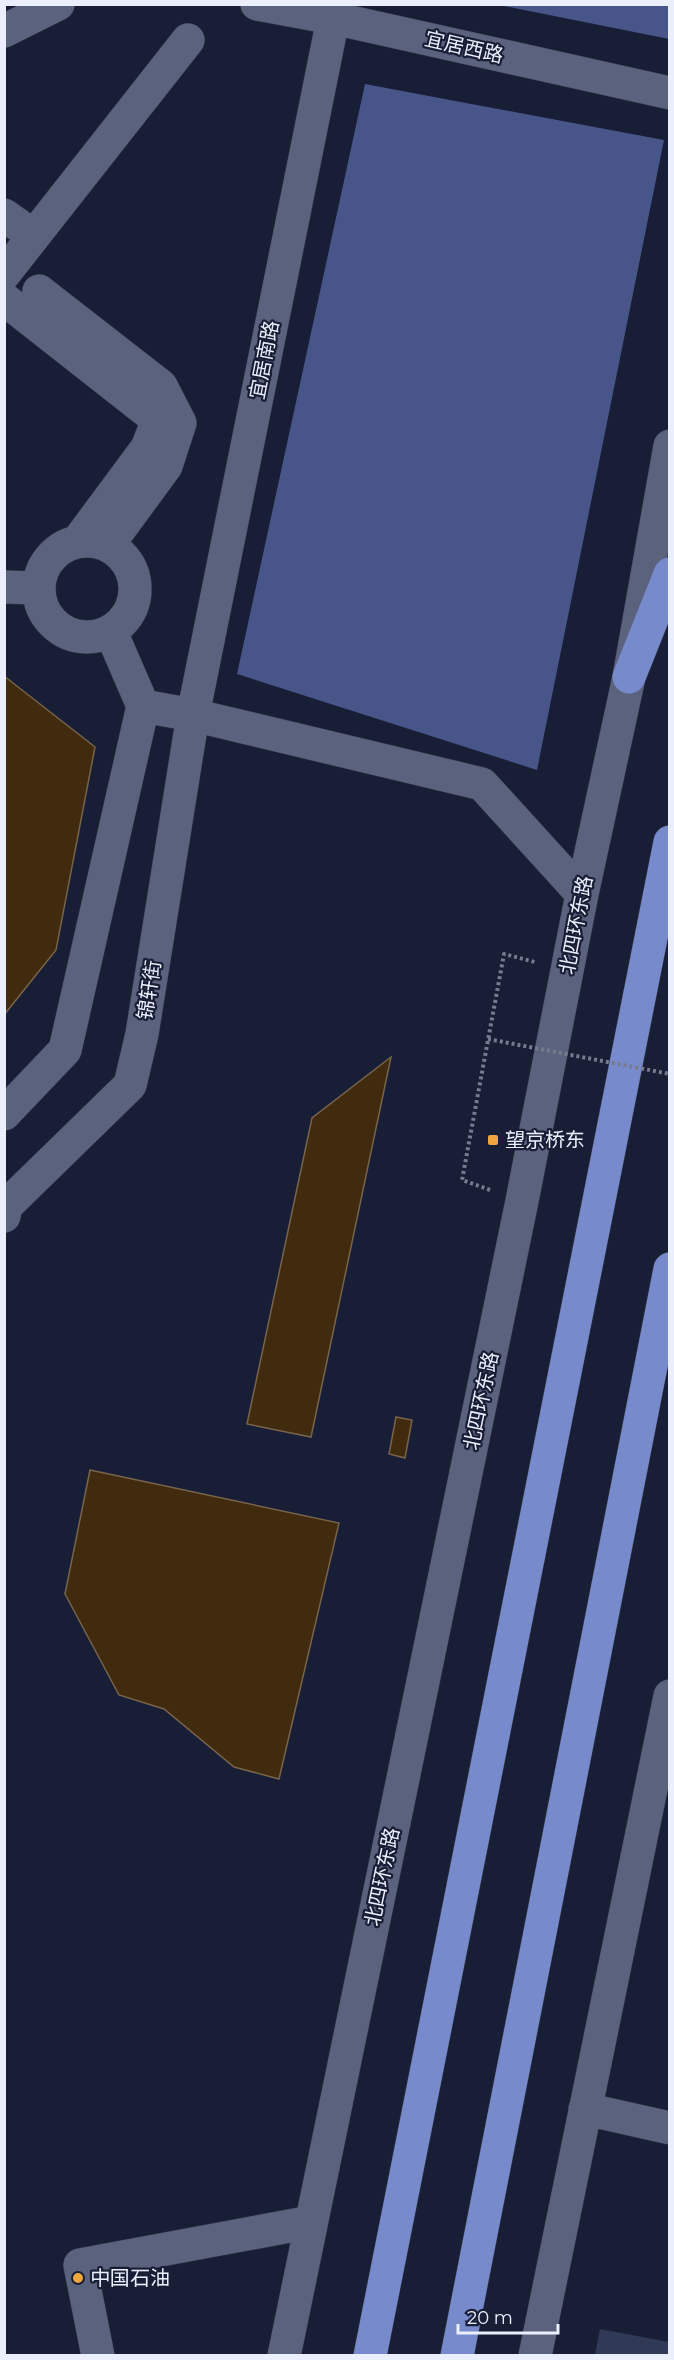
<svg xmlns="http://www.w3.org/2000/svg" width="674" height="2360" font-family="Montserrat,'Noto Sans SC',sans-serif">
<style>
.green{fill:#303956}
.forest{fill:#475589}
.building{fill:#402b0e;stroke:#78644c;stroke-width:1.5}
.lines{fill:none;stroke-linecap:round;stroke-linejoin:round}
.minor-casing{stroke:#383b4d;stroke-width:34}
.highway-casing{stroke:#383b4d;stroke-width:34}
.path{stroke:#767b8e;stroke-width:4;stroke-dasharray:3 3;stroke-linecap:butt}
.minor{stroke:#5a627d;stroke-width:33}
.highway{stroke:#778acb;stroke-width:33}
.path-bridge{stroke:#767b8e;stroke-width:4;stroke-dasharray:3 3;stroke-linecap:butt}
.poi-dot{fill:#f0a63f;stroke:#181e35;stroke-width:2}
.labels{text-anchor:middle;stroke-width:4.5;stroke-linejoin:round;paint-order:stroke}
.street-label{font-size:20px;fill:#ebeffc;stroke:#181e35}
.poi-label{font-size:20px;fill:#ebeffc;stroke:#181e35;text-anchor:start}
</style>
<rect width="100%" height="100%" fill="#181e35"/>
<path class="green" d="M600 2329 669 2342V2355H595Z"/>
<path class="forest" d="M499 5H669V39Z
M365 84 664 140 537 770 237 674Z"/>
<path class="building" d="M4 676 95 747 56 950 4 1015Z
M391 1057 311 1437 247 1424 312 1118Z
M396 1417 412 1420 405 1458 389 1454Z
M90 1470 339 1523 279 1779 234 1767 164 1709 119 1695 65 1594Z"/>
<g class="lines">
<defs>
<path id="minor" d="M257 4 333 18 670 93
M4 31 58 4
M4 215 21 227
M4 274 188 40
M39 291 161 386 180 423 166 466 108 545
M4 299 158 420 147 448 78 541
M39 589a48 48 0 1 1 96 0a48 48 0 1 1-96 0Z
M4 587 39 588
M111 632 143 706
M4 1114 65 1050 143 706 193 715 482 784 582 894
M4 1216 6 1206 130 1085 142 1034 193 715 336 4
M585 2109 670 2128
M98 2356 80 2265 311 2222
M284 2356 522 1201 582 894 629 677 670 446
M535 2356 670 1696"/>
<path id="highway" d="M629 677 670 574
M370 2356 670 842
M457 2356 670 1269"/>
</defs>
<use href="#minor" class="minor-casing"/>
<use href="#highway" class="highway-casing"/>
<path class="path" d="M490 1190 462 1180 504 954 535 962"/>
<use href="#minor" class="minor"/>
<use href="#highway" class="highway"/>
<path class="path-bridge" d="M488 1039 670 1074"/>
</g>
<g class="poi-dot">
<rect x="487" y="1134" width="12" height="12" rx="3"/>
<circle cx="78" cy="2278" r="6"/>
</g>
<g class="labels">
<g class="street-label">
<text transform="translate(464 47) rotate(13)" y="7">宜居西路</text>
<text transform="translate(264 360) rotate(-79)" y="7">宜居南路</text>
<text transform="translate(576 925) rotate(-79)" y="7">北四环东路</text>
<text transform="translate(149 990) rotate(-81)" y="7">锦轩街</text>
<text transform="translate(481 1401) rotate(-78)" y="7">北四环东路</text>
<text transform="translate(382 1877) rotate(-78)" y="7">北四环东路</text>
</g>
<g class="poi-label">
<text x="505" y="1147">望京桥东</text>
<text x="90" y="2285">中国石油</text>
</g>
</g>
<rect width="674" height="2360" fill="none" stroke="#ebeffc" stroke-width="12"/>
<path d="M458 2324v9h100v-9" fill="none" stroke="#ebeffc" stroke-width="3"/>
<text x="467" y="2324" font-size="18" fill="#ebeffc" stroke="#181e35" stroke-width="4.5" paint-order="stroke">20 m</text>
</svg>
